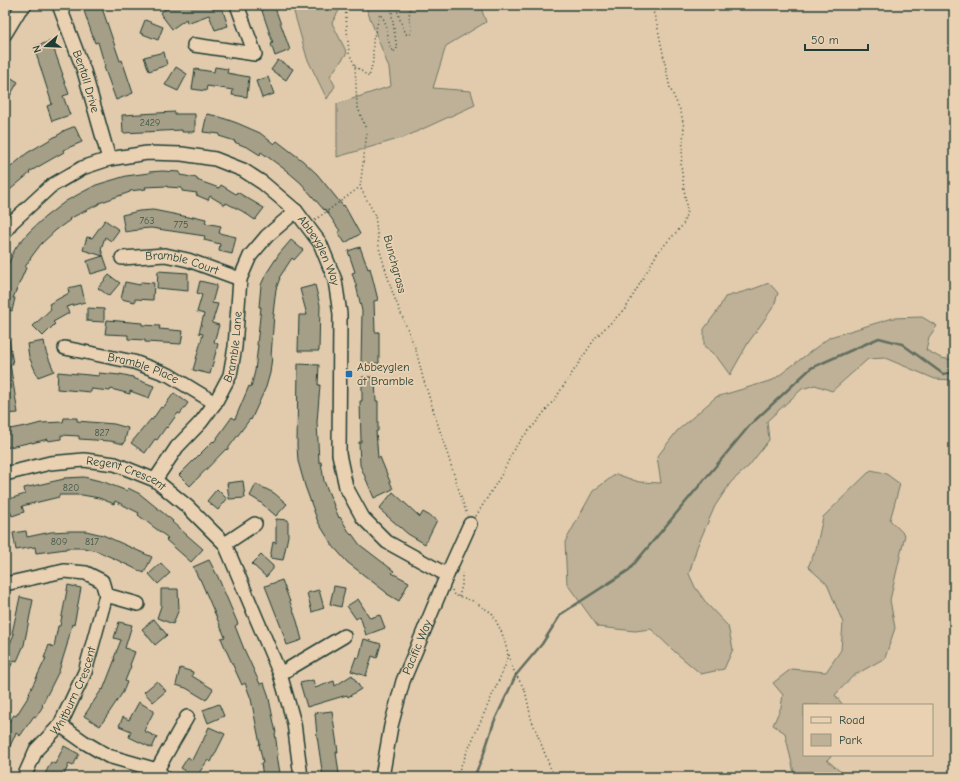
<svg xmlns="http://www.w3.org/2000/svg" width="959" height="782" font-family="'Comic Neue',sans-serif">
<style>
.green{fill:#beb197;stroke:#6e7766}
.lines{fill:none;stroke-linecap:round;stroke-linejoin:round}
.stream{stroke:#626e5e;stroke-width:2.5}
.building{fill:#a59f88;stroke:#1f3d34}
.minor-casing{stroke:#1f3d34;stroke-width:16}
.path{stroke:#1f3d34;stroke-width:1.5;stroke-dasharray:1 3;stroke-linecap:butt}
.minor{stroke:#ead1b2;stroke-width:13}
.poi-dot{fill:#1f6fb2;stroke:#ead1b2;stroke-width:1.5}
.labels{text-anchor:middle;stroke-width:3.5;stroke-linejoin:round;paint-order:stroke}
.number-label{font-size:10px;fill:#405649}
.street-label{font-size:12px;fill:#1f3d34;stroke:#ead1b2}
.poi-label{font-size:12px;fill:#1f3d34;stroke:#ead1b2;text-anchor:start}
</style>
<rect width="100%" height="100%" fill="#e2cbad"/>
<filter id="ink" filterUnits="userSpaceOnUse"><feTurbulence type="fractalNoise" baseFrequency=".025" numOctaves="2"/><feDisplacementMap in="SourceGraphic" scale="8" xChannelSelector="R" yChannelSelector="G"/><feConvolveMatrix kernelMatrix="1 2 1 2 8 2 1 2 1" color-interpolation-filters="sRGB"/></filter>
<g filter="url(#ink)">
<path class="green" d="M292 5H342L332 23 347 53 330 76 335 86 327 99 307 58Z
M365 5H480L486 22 446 46 433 88 471 91 475 105 405 137 337 157V104L391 86 389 68Z
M769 283 778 293 774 306 748 343 730 375 717 357 704 346V329L718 310 725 297 753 289Z
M922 317 937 326 929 337 926 350 941 358 954 360V380L935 379 885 358 868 359 832 391 815 385 802 389 767 421 769 440 749 466 731 482 715 506 697 547 689 574 695 587 707 604 728 626 733 649 724 669 701 674 675 652 651 629 635 631 598 627 567 584 565 542 593 491 616 474 639 482 661 483 657 457 677 431 716 397 773 380 830 337 893 318Z
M871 470 885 473 900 484 890 520 905 535 890 600 895 628 885 658 853 676 835 695 843 705H804V755H832L827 760 842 773 857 777H795L785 733 773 725 781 707 783 695 773 683 791 669 826 672 841 650 843 623 827 584 808 567 816 549 823 517Z"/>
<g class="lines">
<path class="stream" d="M474 777 483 756 494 722 516 675 542 644 561 614 629 570 750 425 811 368 879 338 902 344 943 374 954 372"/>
</g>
<path class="building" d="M82 5H101L120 61 122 60 133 93 116 100 104 67 105 66 98 42 95 43Z
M171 5H221L228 26 215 30 209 15 187 23 186 19 172 29 160 13Z
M260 5H274L290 50 275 56 271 44 273 43Z
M145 20 163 27 158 40 140 33Z
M51 41 63 75H62L69 94 63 96 70 115 52 121 47 106 52 104 34 47Z
M164 52 167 65 149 71 144 57Z
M278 60 293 69 286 80 271 70Z
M176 67 187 74 178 91 165 85Z
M215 67 228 69 227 73 249 77 247 97 232 95 233 90 207 86 206 91 192 89 195 69 214 72Z
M5 74 18 82 5 104Z
M268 77 274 94 262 98 256 81Z
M175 112V114H195V132H182V130L123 133 122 115Z
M207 114 217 116 237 123 260 133 274 144 277 141 303 161 317 174 343 206 344 205 360 234 345 243 338 232 340 231 325 209 324 210 301 183 287 171 261 152 260 155 249 148 234 142 235 141 219 136 220 134 203 132Z
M73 127H75L82 142 63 150 64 152 29 172 30 173 5 194V172L27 153 63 132V131Z
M162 171 180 172V175L197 178V180L219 188 221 185 236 194 237 192 264 208 255 220 242 211 226 203 225 205 210 196 208 200 196 195 197 193 182 191V188L167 187V186L145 187 146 189 130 191V192L99 203V204L69 219 70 220 56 230 41 244 32 256 25 267 26 268 13 298H15L12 311 5 309V271L12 256H11L17 246 29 232 45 217 66 201 96 185 126 176 149 173V172Z
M153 210 193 218V216L206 219 205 223 221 226 219 233 236 237 232 254 219 251 220 244 204 240 205 236 151 228 138 229V230L125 232 122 215 139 211Z
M105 220 119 230 111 241 105 237 101 249 108 269 91 274 87 261 103 256 83 250 87 237 92 238Z
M291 240 303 250 294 260 292 258 279 278H280L276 289 273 314H274L271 357H272L270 373 266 387 251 420 250 419 227 450 226 449 190 486 179 475 213 441 214 442 232 417 235 419 249 386 251 387 255 371 258 345H257L261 307H259L261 285 266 274 279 254Z
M360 247 368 269 370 268 378 300 374 301 375 332H379V363L361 364 362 311 356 285 352 273 355 272 348 251Z
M158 271 188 273V291L157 288Z
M109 275 120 283 109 296 98 288Z
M200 281 217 285 212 303 218 304 212 323 219 325 214 342 218 344 210 374 193 370 203 334 199 333 204 314 197 312 202 295 197 293Z
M125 282 140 285 141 282 154 283 153 300 135 299V302L121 299Z
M81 285 85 302 66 307 69 313 53 322 55 324 43 336 33 326 51 309 49 304 69 293 68 288Z
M315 285 320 305 319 351H298L299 315H307L300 289Z
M87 308 104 309V322L87 321Z
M107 320 142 323V325L160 326 159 329 183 331 181 344 145 342V340L128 339V335L105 334Z
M5 339H9L13 364H10L18 413 5 414Z
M44 341 46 352 54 371 38 377 29 357 27 344Z
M298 364 319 365 318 385H320L317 422 319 462H321L324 481 339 518 340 517 351 535 352 534 360 545 394 571 392 573 409 582 399 601 387 594V593L347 562 333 546 318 522 305 486 298 461 297 446Z
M58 372 99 376V373L120 375V374L133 377V378L154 386 149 398 130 391V394L111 389 110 391 91 389V392L57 389Z
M362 377H375L376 401H378V431H376L378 458 380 457 393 489 374 498 360 465 359 442H361L360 401H362Z
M174 393 188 403 180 414 178 413 167 428 166 427 157 440 155 439 145 453 131 443 151 419 152 420 161 407 163 408Z
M64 418H77V421L114 424 128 428 124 444 110 441 79 439V436L61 435V439L48 441V439L32 443V442L5 448V430L25 426 26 427 41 423 63 422Z
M84 477 104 482 127 491 128 488 140 494 173 521 172 522 203 549 191 562 166 540 168 538 138 515 139 513 115 501 114 504 99 498 82 495H59V497L22 506 24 512 12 516 6 500 25 494 24 488 64 479V478Z
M243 481 245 498 229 499 227 483Z
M256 484 274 493 287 504 276 516 260 502 250 496Z
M217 489 227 499 218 510 207 501Z
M393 492 420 517 423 512 437 520 425 544 408 534 379 509Z
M276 519 288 520V536L283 560 270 558 273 542 276 543Z
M26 531 27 537 51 532 70 531H86L103 535 152 557 144 573 113 558 97 551 84 548H66V549L36 553 35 547 16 550 13 533Z
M261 555 273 566V569L266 577 252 564Z
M209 560 218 577 238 624 235 626 244 649 260 684 264 683 268 694 276 733H275L278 755H277L280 773 263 777 261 763H263L259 744H260L251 699 245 683 242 685 226 650 221 638 225 637 200 579H199L193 567Z
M161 563 170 573 158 584 149 574Z
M282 580 297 621 302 640 287 645 281 627 265 586Z
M68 585 81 588 74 625 72 624 67 645 59 671 42 705 43 706 36 717 34 716 20 736 16 733 5 757V727L14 715 16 716 30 694 29 693 46 658H44L49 645 54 647 58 626H60Z
M334 586 345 588 341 607 330 604Z
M161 589H178L179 609 173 624 157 618 161 606Z
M319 590 324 608 312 612 307 593Z
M20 597 33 600 24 645 17 661 14 660 5 677V656L14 634 12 633Z
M358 599 370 618 380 615 385 628 366 635 360 616 356 619 347 606Z
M154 619 167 635 155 645 142 629Z
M119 622 132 625 125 648 135 652 130 665 131 666 125 681 127 682 123 692 100 726 84 716 102 689 103 690 115 659 114 658 121 640 114 638Z
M364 639 381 644 377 658 372 656 366 676 351 671 356 657 359 658Z
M180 668 193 672 192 676 213 689 206 700 186 688 176 685Z
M352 675 361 689 348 697 347 695 307 707 300 683 313 680 315 688 334 681 335 686Z
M157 681 166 691 153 702 144 692Z
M139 702 154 711 144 731 157 737 152 748 129 737 131 731 119 726 123 717 129 720Z
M219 704 224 716 208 723 203 710Z
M332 711 338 752H336L339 774 323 777 317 736 315 713Z
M209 727 225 734 211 762 208 760 196 777H193L181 768 188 757 192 760 201 742 202 743Z
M64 746 79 754 73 766 69 764 63 777H52L45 774 51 762 55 764Z"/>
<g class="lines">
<defs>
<g id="minor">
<path id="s1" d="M59 5 84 71 109 159"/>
<path d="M5 34 20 9 25 5"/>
<path d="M194 45 255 54 237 5"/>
<path id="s2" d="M5 232 11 223 51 186 82 168 109 159 147 153 182 154 215 159 243 170 263 183 296 211 320 243 335 280 340 314 339 454 346 487 363 518 387 542 447 575"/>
<path id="s3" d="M122 258 165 255 188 260 240 279"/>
<path id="s4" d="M65 348 134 362 169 375 215 403"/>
<path id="s5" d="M5 474 50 463 84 460 115 464 155 480 188 507 225 544 280 674 294 723 301 777"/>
<path id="s6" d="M155 480 177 447 201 422 215 403 230 375 235 347 240 279 250 256 267 236 296 211"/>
<path d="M225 544 255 524"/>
<path d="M5 584 64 571 86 573 102 581 106 595"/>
<path d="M106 595 138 604"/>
<path d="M280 674 344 636"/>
<path d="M60 725 84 742 108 756 157 770 164 777"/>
<path d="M157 770 187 717"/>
<path id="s7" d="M24 777 36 750 60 725 85 672 106 595"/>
<path id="s8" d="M382 777 391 726 403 681 447 575 470 524"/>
</g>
</defs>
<use href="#minor" class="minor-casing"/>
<path class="path" d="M345 5 349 53 355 66 357 105 367 132 360 187 375 215 379 248 393 294 416 350 423 378 467 515
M394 5 396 6 399 17 406 34H410L411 28 409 16 411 5
M355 66 369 77 373 61V40L380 14C391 27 385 40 393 52L397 49 392 16V5
M315 220 360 187
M476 516 502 474 514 449 522 438 535 424 557 396 596 337 626 308 658 252 683 225 687 211 681 166 684 128 681 112 670 88 657 24 651 5
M452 590 454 595 471 600 492 613 502 633 508 653 506 664 456 777
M459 597 462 585V573
M509 655 511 665 516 675 525 690 531 718 554 777"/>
<use href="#minor" class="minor"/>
</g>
</g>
<rect class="poi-dot" x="345" y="370" width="8" height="8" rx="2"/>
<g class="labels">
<g class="number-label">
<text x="150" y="126">2429</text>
<text x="147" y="224">763</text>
<text x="181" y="228">775</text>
<text x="102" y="436">827</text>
<text x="71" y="491">820</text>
<text x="59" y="545">809</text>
<text x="92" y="545">817</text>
</g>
<g class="street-label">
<text dy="4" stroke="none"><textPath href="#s1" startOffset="81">Bentall Drive</textPath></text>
<text dy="4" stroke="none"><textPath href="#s2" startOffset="380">Abbeyglen Way</textPath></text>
<text transform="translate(395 264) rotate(75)" y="4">Bunchgrass</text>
<text dy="4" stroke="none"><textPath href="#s3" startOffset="61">Bramble Court</textPath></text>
<text dy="4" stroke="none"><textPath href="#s6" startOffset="158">Bramble Lane</textPath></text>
<text dy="4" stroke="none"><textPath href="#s4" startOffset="81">Bramble Place</textPath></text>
<text dy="4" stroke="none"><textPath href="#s5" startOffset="125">Regent Crescent</textPath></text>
<text dy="4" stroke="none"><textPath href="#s8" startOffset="135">Pacific Way</textPath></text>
<text dy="4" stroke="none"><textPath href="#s7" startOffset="101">Whitburn Crescent</textPath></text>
</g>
<g class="poi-label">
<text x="357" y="371">Abbeyglen<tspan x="357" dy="14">at Bramble</tspan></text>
</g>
</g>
<rect width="959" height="782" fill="none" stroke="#ead1b2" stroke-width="20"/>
<rect x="10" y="10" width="939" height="762" fill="none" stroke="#1f3d34" stroke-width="1.5" filter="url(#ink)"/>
<rect x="803" y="704" width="130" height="52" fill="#ead1b2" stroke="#999680"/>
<rect x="811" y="717" width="20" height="6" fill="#ead1b2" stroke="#999680"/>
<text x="839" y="724" font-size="12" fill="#1f3d34">Road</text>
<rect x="811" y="734" width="20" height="12" fill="#beb197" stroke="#999680"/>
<text x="839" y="744" font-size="12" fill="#1f3d34">Park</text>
<g transform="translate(46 46) rotate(251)" stroke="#ead1b2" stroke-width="3" paint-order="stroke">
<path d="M0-3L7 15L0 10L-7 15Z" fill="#1f3d34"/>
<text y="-6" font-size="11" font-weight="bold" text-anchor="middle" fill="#1f3d34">N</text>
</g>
<path d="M805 44v6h63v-6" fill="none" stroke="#1f3d34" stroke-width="2"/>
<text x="811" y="44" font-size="12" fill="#1f3d34" stroke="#ead1b2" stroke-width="3" paint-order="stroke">50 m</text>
</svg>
